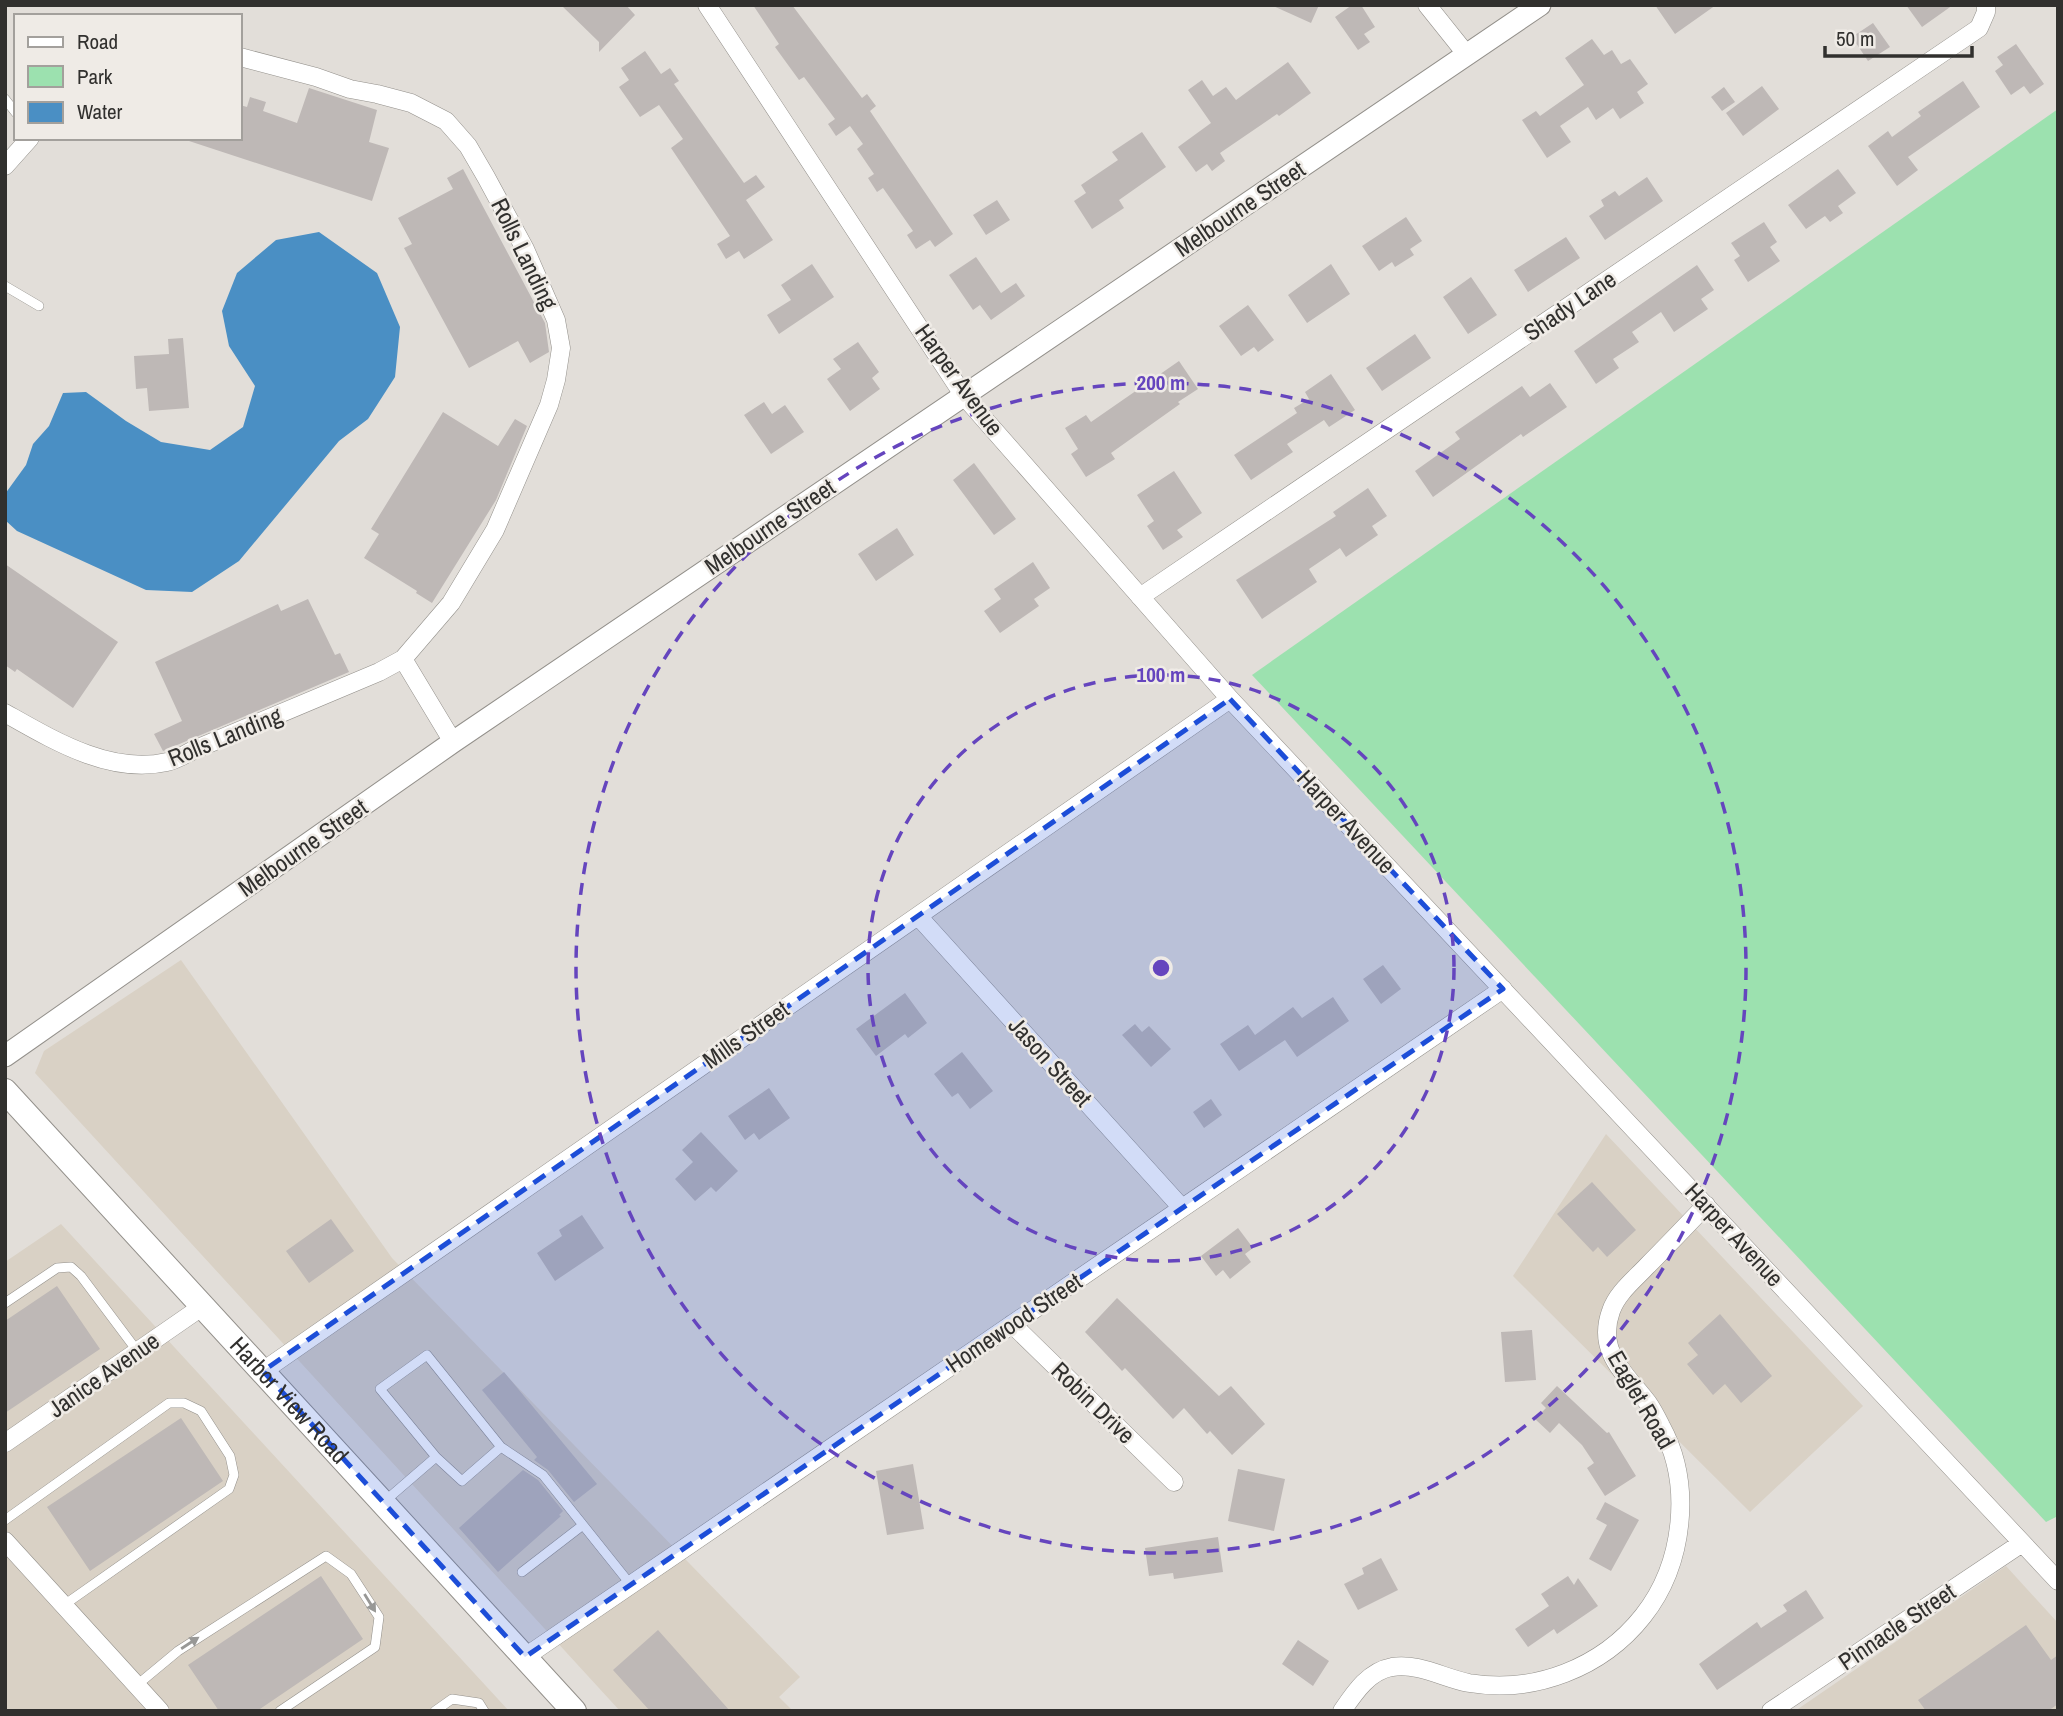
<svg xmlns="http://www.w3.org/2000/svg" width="2063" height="1716" font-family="'Archivo Narrow',sans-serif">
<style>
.built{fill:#d9d1c5}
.green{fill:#9ce1af}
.water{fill:#4a8fc4}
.building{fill:#beb8b6}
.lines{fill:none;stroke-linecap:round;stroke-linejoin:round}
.service-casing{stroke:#93908b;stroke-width:10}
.minor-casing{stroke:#93908b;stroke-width:19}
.tertiary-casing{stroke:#93908b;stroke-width:23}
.secondary-casing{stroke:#93908b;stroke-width:26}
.service{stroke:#fff;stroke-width:9}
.minor{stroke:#fff;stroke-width:18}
.tertiary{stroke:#fff;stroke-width:21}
.secondary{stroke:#fff;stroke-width:24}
.oneway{fill:#989896}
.marked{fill:#1d4ed8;fill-opacity:0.2;stroke:#1d4ed8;stroke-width:5;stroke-dasharray:14 9;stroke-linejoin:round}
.ring{fill:none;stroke:#6545be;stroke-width:3.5;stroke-dasharray:12 9}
.labels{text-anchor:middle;stroke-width:5;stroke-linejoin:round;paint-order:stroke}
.street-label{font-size:24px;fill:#31302e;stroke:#efebe6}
.centre{fill:#6545be;stroke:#efebe6;stroke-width:3.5}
.ring-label{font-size:21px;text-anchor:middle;font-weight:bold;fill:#6545be;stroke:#efebe6;stroke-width:5;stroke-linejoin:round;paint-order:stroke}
</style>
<rect width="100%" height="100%" fill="#e2ded9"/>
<path class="built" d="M181 960 392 1258 800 1677 779 1697 793 1711H620L35 1073 44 1051Z
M1606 1134 1863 1406 1750 1512 1513 1276Z
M61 1224 509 1711H5V1262Z
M2006 1566 2058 1623V1711H1795Z"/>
<path class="green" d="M2058 109V1516L2046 1522 1252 675Z"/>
<path class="water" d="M319 232 377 273 400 327 395 377 368 419 339 441 239 561 192 592 146 590 17 531 5 520V494L26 465 33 444 49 426 63 393 86 392 126 421 161 442 210 450 243 427 255 386 229 346 222 311 237 273 276 240Z"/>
<path class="building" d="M561 5H626L635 15 599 52V42Z
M753 5H792L862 98 867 94 876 106 870 111 953 234 935 247 930 240 916 249 907 235 913 231 883 188 877 192 868 178 874 174 857 149 863 144 850 126 836 136 828 124 835 119 804 77 799 80 775 47 779 44Z
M1271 5H1319L1311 23Z
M1352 5H1361L1375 27 1364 34 1370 42 1358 50 1335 17Z
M1655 5H1716L1675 34Z
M1906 5H1953L1922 27Z
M1873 23 1890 47 1868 61 1852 37Z
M1592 39 1604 55 1612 50 1621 64 1630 59 1648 84 1637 92 1644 103 1620 119 1613 108 1596 120 1588 107 1560 126 1571 142 1547 158 1522 120 1536 111 1540 116 1584 85 1565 58Z
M2016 44 2044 84 2030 94 2024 86 2011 95 1995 71 2003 65 1997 57Z
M645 51 661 74 670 68 679 81 674 84 744 183 756 175 765 187 746 200 773 240 744 259 739 251 726 259 717 244 730 236 671 148 683 139 659 105 640 117 619 87 629 80 621 68Z
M1288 62 1311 93 1279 116 1277 114 1220 153 1225 161 1212 171 1207 164 1196 172 1178 147 1211 123 1188 90 1202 80 1213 96 1226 87 1236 100Z
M1963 81 1980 107 1908 157 1918 170 1897 186 1868 146 1888 131 1892 137 1921 116 1918 112Z
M1762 86 1779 109 1743 136 1726 113Z
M1724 87 1735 102 1722 111 1711 97Z
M309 88 377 110 369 142 389 148 372 201 189 141 190 138H240V105L247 107 250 97 266 102 263 111 297 123Z
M1142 132 1166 167 1119 200 1124 208 1092 229 1074 201 1086 193 1081 185 1118 160 1112 152Z
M463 169 545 323 549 352 530 363 518 341 469 368 404 248 412 244 398 218 453 189 447 178Z
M1838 169 1856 193 1838 206 1843 213 1830 222 1825 216 1806 229 1788 205Z
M1647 177 1663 201 1605 240 1589 216 1604 206 1601 200 1615 191 1619 196Z
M997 200 1010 220 986 235 973 215Z
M1406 217 1422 241 1410 249 1414 255 1395 267 1392 262 1379 271 1362 246Z
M1764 222 1777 242 1770 247 1780 261 1748 282 1734 260 1740 256 1731 243Z
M1566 237 1580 258 1528 292 1514 270Z
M976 257 1001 293 1016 283 1025 296 991 320 980 305 973 310 949 275Z
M812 264 834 297 779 334 767 315 791 300 781 285Z
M1331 264 1350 294 1307 323 1288 295Z
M1697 265 1714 290 1701 299 1708 309 1674 332 1661 312 1632 332 1639 342 1613 359 1619 368 1596 384 1574 351Z
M1471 277 1497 315 1468 334 1443 297Z
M1248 305 1274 340 1258 352 1254 347 1241 356 1219 326Z
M1415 334 1431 358 1382 391 1366 368Z
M183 338 189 408 149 411 147 388 136 389 134 356 169 354 168 339Z
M858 342 879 372 872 378 880 389 850 411 827 379 841 369 833 359Z
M1179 361 1198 389 1178 402 1180 404 1111 453 1115 459 1086 477 1071 454 1078 449 1065 428 1086 415 1091 422Z
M1331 374 1355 410 1329 427 1324 420 1287 444 1293 452 1251 480 1234 455 1297 413 1294 408 1309 399 1305 392Z
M1550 383 1567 407 1523 437 1521 434 1433 497 1415 471 1460 439 1455 432 1522 386 1530 397Z
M764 402 772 414 785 405 804 432 771 454 744 415Z
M443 412 498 446 515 419 527 426 496 500 432 603 416 593 417 591 364 558 379 534 371 529Z
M974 463 1016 519 994 535 953 480Z
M1174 471 1202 513 1177 530 1183 537 1163 550 1147 526 1154 521 1137 495Z
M1368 488 1387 516 1372 526 1378 535 1346 557 1340 548 1309 569 1317 582 1262 619 1236 580 1336 516 1333 512Z
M897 528 914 555 876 581 858 554Z
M1033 562 1050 588 1034 599 1039 606 1000 633 984 611 1001 599 994 589Z
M5 564 118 642 73 708 17 669 15 672 5 665Z
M308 599 335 655 340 653 349 672 163 751 154 734 182 721 155 662 278 604 281 611Z
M1383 965 1401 989 1381 1004 1363 979Z
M905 993 927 1023 908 1038 905 1034 876 1056 856 1029Z
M1333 997 1349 1021 1297 1057 1285 1040 1239 1071 1220 1044 1248 1025 1255 1035 1293 1007 1302 1018Z
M1135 1024 1142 1032 1149 1026 1171 1049 1151 1067 1122 1035Z
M962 1052 993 1091 970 1109 958 1093 952 1097 934 1074Z
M769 1088 790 1118 759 1140 754 1133 745 1140 728 1116Z
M1211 1099 1222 1115 1204 1128 1193 1112Z
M701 1132 738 1171 716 1192 711 1187 695 1201 675 1179 693 1162 682 1150Z
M1592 1182 1636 1230 1607 1257 1598 1247 1593 1252 1557 1214Z
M582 1215 604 1248 555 1281 537 1253 562 1236 559 1230Z
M331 1219 354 1251 309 1283 286 1251Z
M1238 1228 1253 1248 1245 1254 1251 1262 1230 1279 1223 1270 1216 1276 1201 1256Z
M57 1286 100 1349 5 1413V1321Z
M1117 1298 1219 1396 1231 1386 1265 1424 1232 1455 1210 1431 1207 1434 1184 1408 1173 1419 1125 1368 1122 1371 1085 1332Z
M1720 1314 1772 1376 1741 1403 1725 1384 1713 1395 1687 1364 1698 1355 1688 1343Z
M1532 1330 1536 1380 1505 1382 1501 1332Z
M504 1372 597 1484 574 1502 548 1470 534 1460 537 1457 482 1390Z
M1557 1386 1607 1433 1609 1432 1636 1476 1605 1496 1587 1468 1594 1463 1582 1445 1559 1423 1550 1433 1535 1419 1546 1408 1541 1403Z
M181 1418 223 1481 90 1571 47 1507Z
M913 1464 924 1529 887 1535 876 1471Z
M1238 1469 1285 1479 1274 1531 1228 1521Z
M523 1470 538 1480 563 1511 559 1515 561 1516 498 1572 459 1528Z
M1605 1502 1639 1520 1611 1571 1589 1559 1607 1525 1596 1519Z
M1218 1537 1223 1572 1174 1579 1173 1573 1149 1576 1145 1548Z
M1381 1558 1398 1590 1358 1610 1344 1584 1364 1574 1362 1568Z
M321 1576 363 1639 257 1711H219L188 1665Z
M1568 1576 1574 1585 1578 1578 1598 1606 1557 1634 1554 1629 1528 1647 1515 1629 1549 1606 1541 1594Z
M1806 1590 1824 1618 1717 1690 1699 1664 1757 1622 1761 1628 1787 1611 1783 1605Z
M2026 1625 2051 1660 2058 1655V1704L2048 1711H1926L1918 1700Z
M658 1630 730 1711H650L613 1670Z
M1298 1640 1329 1661 1313 1686 1282 1664Z"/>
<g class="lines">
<defs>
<path id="service" d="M5 99 16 113
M5 286 39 306
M5 1303 57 1268 71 1267 81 1276 138 1352
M436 1457 380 1389 427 1355 501 1447
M385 1501 436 1457 462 1481 501 1447 543 1475 631 1585
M5 1520 169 1403H184L201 1411 230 1456 234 1475 229 1489 64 1605
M522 1572 583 1525
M137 1685 178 1651 326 1556 351 1574 379 1617 375 1647 280 1711
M435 1711 452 1699 479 1703 484 1711"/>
<path id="minor" d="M707 5 964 396 1230 699 2058 1581
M1427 5 1467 55
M5 166 30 138
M1140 597 1979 28 1986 12V5
M403 659 453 742
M5 713C53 740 110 775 167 762 177 760 187 753 196 749L379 672 403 659 451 603 495 530 549 405 556 380 561 348 556 320 525 249 486 177 468 146 446 121 411 103 377 94 350 89 316 77 240 57
M918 916 1182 1208
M1012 1324 1174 1482
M263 1371 1230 699
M5 1443 203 1306
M5 1541 160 1711
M525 1657 1503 989
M1342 1711C1355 1692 1369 1671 1392 1667 1420 1663 1443 1678 1469 1683 1534 1694 1602 1668 1643 1616 1684 1564 1693 1484 1661 1426 1657 1418 1653 1410 1648 1403 1626 1374 1596 1352 1611 1311 1617 1293 1635 1279 1647 1266 1667 1246 1687 1225 1706 1205
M1771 1711 2022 1543"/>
<path id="tertiary" d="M5 1056 453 742 1540 5"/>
<g id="secondary">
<path id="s1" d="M5 1091 574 1711"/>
</g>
</defs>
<use href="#service" class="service-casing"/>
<use href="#minor" class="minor-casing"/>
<use href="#tertiary" class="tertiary-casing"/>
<use href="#secondary" class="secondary-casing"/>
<use href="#service" class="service"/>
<use href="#minor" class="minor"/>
<use href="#tertiary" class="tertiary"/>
<use href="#secondary" class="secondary"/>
</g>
<defs><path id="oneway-solid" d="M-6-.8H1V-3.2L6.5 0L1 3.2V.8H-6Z" transform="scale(1.75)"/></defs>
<g class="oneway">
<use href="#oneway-solid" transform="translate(370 1603) rotate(58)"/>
<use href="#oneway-solid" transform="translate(190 1643) rotate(-33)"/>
</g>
<path class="marked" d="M1230 699 1503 989 525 1657 263 1371Z"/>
<g class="ring">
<circle cx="1161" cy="968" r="293"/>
<circle cx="1161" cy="968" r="585"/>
</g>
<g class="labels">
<g class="street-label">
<text transform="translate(1240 209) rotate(-34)" y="8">Melbourne Street</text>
<text transform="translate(524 254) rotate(64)" y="8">Rolls Landing</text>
<text transform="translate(1570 306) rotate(-34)" y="8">Shady Lane</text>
<text transform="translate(959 380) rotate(54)" y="8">Harper Avenue</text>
<text transform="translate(770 527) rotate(-34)" y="8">Melbourne Street</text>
<text transform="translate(225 737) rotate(-22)" y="8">Rolls Landing</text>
<text transform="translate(1346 822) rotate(47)" y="8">Harper Avenue</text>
<text transform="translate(303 848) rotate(-35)" y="8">Melbourne Street</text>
<text transform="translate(746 1035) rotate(-35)" y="8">Mills Street</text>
<text transform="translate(1050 1062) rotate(48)" y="8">Jason Street</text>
<text transform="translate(1734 1235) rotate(47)" y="8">Harper Avenue</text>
<text transform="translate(1014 1323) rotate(-34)" y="8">Homewood Street</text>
<text transform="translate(104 1375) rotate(-35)" y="8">Janice Avenue</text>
<text dy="8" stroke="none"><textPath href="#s1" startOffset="420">Harbor View Road</textPath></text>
<text transform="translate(1641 1400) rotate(60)" y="8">Eaglet Road</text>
<text transform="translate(1093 1403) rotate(44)" y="8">Robin Drive</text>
<text transform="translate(1897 1627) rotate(-34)" y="8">Pinnacle Street</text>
</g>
</g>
<circle cx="1161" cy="968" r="10" class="centre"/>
<g class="ring-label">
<text x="1161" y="390">200 m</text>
<text x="1161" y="682">100 m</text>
</g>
<rect width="2063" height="1716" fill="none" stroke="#31302e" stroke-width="14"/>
<rect x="14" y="14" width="228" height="126" fill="#efebe6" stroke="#a3a09c" stroke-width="2"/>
<rect x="28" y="37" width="35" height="10" fill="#ffffff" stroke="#a3a09c" stroke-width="2"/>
<text x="77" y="49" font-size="21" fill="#31302e">Road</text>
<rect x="28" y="66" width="35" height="21" fill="#9ce1af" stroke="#a3a09c" stroke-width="2"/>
<text x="77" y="84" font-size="21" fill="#31302e">Park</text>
<rect x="28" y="102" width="35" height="21" fill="#4a8fc4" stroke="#a3a09c" stroke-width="2"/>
<text x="77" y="119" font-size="21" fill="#31302e">Water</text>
<path d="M1825 46v10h147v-10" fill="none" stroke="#31302e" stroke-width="3.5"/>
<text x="1836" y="46" font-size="21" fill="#31302e" stroke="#efebe6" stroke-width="5" paint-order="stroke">50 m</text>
</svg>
